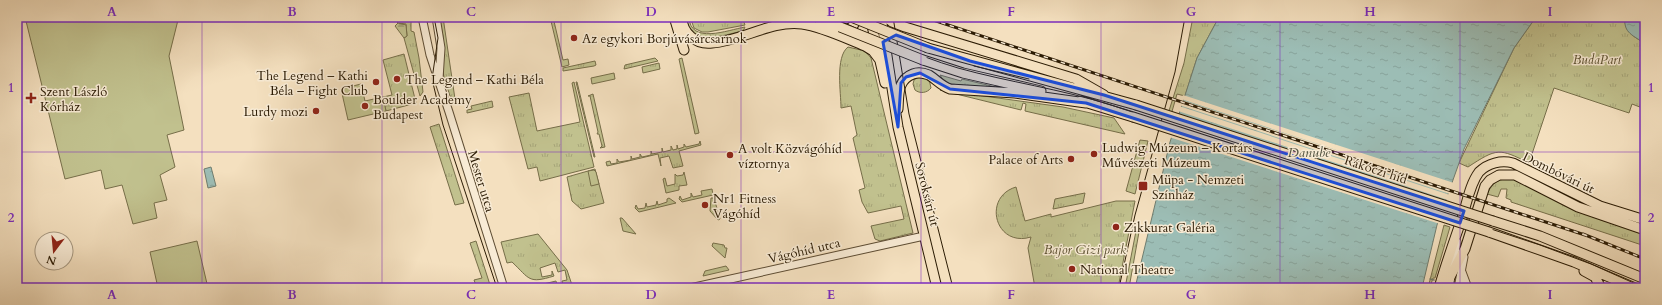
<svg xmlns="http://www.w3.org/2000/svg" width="1662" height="305" font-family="Cardo,serif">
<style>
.grass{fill:url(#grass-tufts);stroke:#766e49}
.forest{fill:url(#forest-firs);stroke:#766e49}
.garden{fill:#c1c18e;stroke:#766e49}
.water{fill:url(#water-ripples);stroke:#6f7c6e}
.pier{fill:#f4e0bf}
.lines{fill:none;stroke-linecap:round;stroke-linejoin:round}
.stream{stroke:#6f7c6e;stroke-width:1.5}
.minor-casing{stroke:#5d4c33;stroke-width:9}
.major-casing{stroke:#2b1b04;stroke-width:11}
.minor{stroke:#f8ebd5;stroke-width:7}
.major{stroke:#f4e0bf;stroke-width:9}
.tram{stroke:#2b1b04;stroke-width:1}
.rail-casing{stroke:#2b1b04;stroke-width:3}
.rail{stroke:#f8ebd5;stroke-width:1.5;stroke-dasharray:4.5;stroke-linecap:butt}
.major-bridge-casing{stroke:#2b1b04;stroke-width:11;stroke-linecap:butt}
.major-bridge{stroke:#f4e0bf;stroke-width:9}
.marked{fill:#1d4ed8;fill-opacity:0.2;stroke:#1d4ed8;stroke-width:3;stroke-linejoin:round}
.grid{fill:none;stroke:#7b2cbf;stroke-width:1;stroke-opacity:0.55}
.poi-dot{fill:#8f2418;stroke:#f8ebd5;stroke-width:1.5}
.labels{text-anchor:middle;stroke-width:3;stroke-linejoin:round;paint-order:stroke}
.poi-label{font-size:13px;fill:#2b1b04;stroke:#f8ebd5;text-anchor:start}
.park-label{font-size:13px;font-style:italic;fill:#584d2d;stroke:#f8ebd5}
.street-label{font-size:13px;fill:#2b1b04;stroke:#f8ebd5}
.water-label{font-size:14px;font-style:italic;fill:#535442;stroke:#f8ebd5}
.neatline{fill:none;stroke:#7b2cbf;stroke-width:1.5}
.grid-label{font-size:13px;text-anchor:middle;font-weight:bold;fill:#7b2cbf}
</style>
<defs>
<pattern id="grass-tufts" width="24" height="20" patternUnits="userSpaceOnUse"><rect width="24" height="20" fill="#c1c18e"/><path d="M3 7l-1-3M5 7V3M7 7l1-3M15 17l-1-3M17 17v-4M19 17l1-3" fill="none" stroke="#a6a579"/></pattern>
<pattern id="forest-firs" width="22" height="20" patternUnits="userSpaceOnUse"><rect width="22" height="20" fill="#c1c18e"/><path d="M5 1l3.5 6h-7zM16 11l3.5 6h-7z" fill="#a6a579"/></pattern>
<pattern id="water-ripples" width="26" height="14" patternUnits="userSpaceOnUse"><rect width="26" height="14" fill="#9cbdb5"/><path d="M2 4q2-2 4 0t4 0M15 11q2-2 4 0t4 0" fill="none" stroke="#87a29a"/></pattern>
</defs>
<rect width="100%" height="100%" fill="#f4e0bf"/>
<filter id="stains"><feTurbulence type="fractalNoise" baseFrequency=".005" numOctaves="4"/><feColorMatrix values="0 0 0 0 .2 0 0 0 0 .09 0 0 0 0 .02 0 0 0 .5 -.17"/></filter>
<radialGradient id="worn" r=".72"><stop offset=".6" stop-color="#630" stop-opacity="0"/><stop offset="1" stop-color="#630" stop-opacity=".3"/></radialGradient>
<path class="grass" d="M392 17H411V31L414 32 419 58 423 92 420 96 404 38 407 36 406 24 398 23Z
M439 17H443L455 99 450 96 444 77 442 66 443 36Z
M550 17H553L563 60 568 59 569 65 562 67Z
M685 17H689C690 45 728 30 745 27L743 31C727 34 705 43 690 32Z
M690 17H742L745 25 708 32H702L694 28Z
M1193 17H1219L1197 58 1185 96 1177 94 1171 115 1168 114 1184 63Z
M1536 17H1625C1624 34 1635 36 1645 44V109L1632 104 1629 113 1554 88 1529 163C1499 148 1497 148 1468 167L1459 163 1514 48Z
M848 47 865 51 871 58 913 233 880 241 875 239 871 226 904 219 901 206 868 213 862 202 859 190 865 188 853 138 857 135 851 106 841 108C841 93 835 57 848 47Z
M404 54 416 103 386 111 383 97 392 95 383 60Z
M655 58 658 61 624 69 625 65Z
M682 58 699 133 695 134 679 59Z
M595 61 596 65 594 66 563 71V68Z
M659 63 660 69 643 73 642 67Z
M614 73 615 79 592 84 591 78Z
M940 75 961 81 962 79 1021 93 952 84 944 82Z
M920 76 929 79 931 88C927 93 920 94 915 90L913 84 914 80Z
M574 82 594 167 540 181 537 167 528 169 509 97 529 93 537 131 580 122 572 83Z
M576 82H577L595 157H594Z
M940 90 1063 107 1114 118 1125 134 1025 111 1026 104 1023 103 1021 110Z
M593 94 605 147 600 148 602 146 599 134H597L598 132 590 96H588Z
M492 101 493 107 467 113V110L472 109 471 106Z
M439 124 464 203 455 205 430 127Z
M1140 140 1148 141 1135 194 1126 191Z
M700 141 701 145 679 151 683 166 673 168 669 156 660 158 661 166 658 154 607 166 606 162 610 161 611 164 617 163V159L619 162 631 160V156L632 159 640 157V154L642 157 651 155V151L652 154 662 152V148L663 152 671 150V146L673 150 677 149V145L678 149 684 147V144L686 147 699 144Z
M595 169 604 203 581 209 572 201 567 177Z
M684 172 687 185 679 186V190L666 193 663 179 665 178 667 186 675 184V174L677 176 683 175Z
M1512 178 1598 218 1645 234V246L1511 202V200L1506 198 1507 189H1501L1498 197 1487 194C1493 182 1498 179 1512 178Z
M1016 187 1025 221 1051 214V217L1116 201H1135L1118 288H1035L1028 248 1031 237C995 248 982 197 1016 187Z
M712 189 713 195 682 202 679 199 680 196 682 200 691 197V193L693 197 702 195 701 191Z
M1085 193 1083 203 1053 209 1055 199Z
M669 198 676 203 639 212 635 208 636 205 638 209 645 208 646 203 647 207 656 205 657 201 658 205 667 202V199Z
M711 198H714L720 219 718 220 710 211Z
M620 218H622L636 234 623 231Z
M1444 225 1450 227 1435 278H1433L1431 284H1429Z
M1136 231 1139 232 1129 288H1125Z
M538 234 567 270 573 288H564L562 281 567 280 565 270 558 272 555 263 540 268 542 277 552 275V271L554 276C528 284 530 279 512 262L507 263 501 242Z
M476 241 491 288H487L485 284 477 288 474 280 482 278 470 243Z
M713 243 724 245 725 248H727L725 258 712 246Z
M726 266 729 270 703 276 705 271Z
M556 281 558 288 531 287Z"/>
<path class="forest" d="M398 23 406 25 407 36 404 38 395 26Z"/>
<path class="garden" d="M25 17H162L178 20 169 56 184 130 167 135 175 167 160 175 167 200 154 203 157 218 133 224 122 185 105 189 101 170 65 179Z
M361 84 365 101 383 97 386 111 348 120 341 89Z
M594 170 596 172 599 184 591 186 588 171Z
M197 241 208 288H158L150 252Z"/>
<path class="water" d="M1219 17H1536L1514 48 1464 149 1437 225 1422 288H1135L1170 142 1197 58Z
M1625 17H1645V44C1634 35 1623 34 1625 17Z
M211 167 216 186 208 188 204 169Z"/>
<path class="pier" d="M1183 95 1454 183 1450 194 1179 105 1181 100 1373 162 1181 99Z
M1179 106 1450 195 1448 200 1178 111Z
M1176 115 1447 202 1440 224 1169 137Z"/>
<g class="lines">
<path class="stream" d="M1430 279 1434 280"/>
<defs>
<path id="minor" d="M422 17 430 55 449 112 504 288
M436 17 441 48 439 79
M1462 272 1468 288
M690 288 924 236
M1449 288 1457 242
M1458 288 1464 257"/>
<path id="major" d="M674 17 684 50
M682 17C682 33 696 45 712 43 742 41 771 20 802 24 823 27 845 38 865 46L873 51 879 59
M815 17 840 27
M870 17 885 83
M881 17 898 127 937 288
M886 17 892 22 905 27 1076 79 1104 95
M841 32 852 27 859 17
M928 48 1136 105
M923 60 963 73 1041 91
M1081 101 1133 117
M898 109C899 95 897 80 913 74 918 72 924 73 929 75 937 80 941 86 950 89L1015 93 1086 103
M1493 221 1540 236 1645 279
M1489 232 1574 262 1635 288
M1584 271 1595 277 1601 288
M1439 288C1446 263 1455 239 1463 215 1467 202 1470 184 1479 172 1488 163 1501 160 1513 163L1600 206 1645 220
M1444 288 1465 249 1485 186 1490 180 1499 175H1515L1578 207 1645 230"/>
</defs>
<use href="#minor" class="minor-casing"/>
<use href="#major" class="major-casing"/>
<use href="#minor" class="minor"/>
<use href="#major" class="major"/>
<path class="tram" d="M434 17 438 38 432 79 443 125 497 288
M831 17C872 35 914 55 958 68 1008 82 1061 89 1111 105L1540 245 1591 264 1645 288
M893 17 909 114 953 288
M974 66 1029 79
M1119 288 1135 215 1175 72 1185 17"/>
<defs>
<path id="rail" d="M924 17 1588 236
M1583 234 1645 259"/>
</defs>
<use href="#rail" class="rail-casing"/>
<use href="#rail" class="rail"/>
<defs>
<path id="major-bridge" d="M851 17 928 48
M840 27 923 60
M1136 105 1493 221
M1133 117 1489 232"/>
</defs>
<use href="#major-bridge" class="major-bridge-casing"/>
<use href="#major-bridge" class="major-bridge"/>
</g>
<path class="marked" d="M896 35 970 61 1104 95 1464 211 1460 223 1086 103 950 89 920 73 906 77 901 83 898 127 883 42Z"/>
<path class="grid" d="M202 17V288M382 17V288M561 17V288M741 17V288M921 17V288M1101 17V288M1280 17V288M1460 17V288M17 152H1645"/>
<g class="poi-dot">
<circle cx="574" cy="38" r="4"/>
<circle cx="397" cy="79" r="4"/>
<circle cx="376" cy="82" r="4"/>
<path d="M29 92h4v4h4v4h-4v4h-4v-4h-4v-4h4z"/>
<circle cx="365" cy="106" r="4"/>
<circle cx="316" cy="111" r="4"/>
<circle cx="1094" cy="154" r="4"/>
<circle cx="730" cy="155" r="4"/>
<circle cx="1071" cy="159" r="4"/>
<rect x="1138" y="181" width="10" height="10" rx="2"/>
<circle cx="705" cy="205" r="4"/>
<circle cx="1116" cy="227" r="4"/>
<circle cx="1072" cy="269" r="4"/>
</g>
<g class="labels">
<g class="poi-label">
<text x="582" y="43">Az egykori Borjúvásárcsarnok</text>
<text x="368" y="80" text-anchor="end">The Legend – Kathi<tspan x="368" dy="15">Béla – Fight Club</tspan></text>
<text x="405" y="84">The Legend – Kathi Béla</text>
<text x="40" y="96">Szent László<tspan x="40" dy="15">Kórház</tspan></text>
<text x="373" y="104">Boulder Academy<tspan x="373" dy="15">Budapest</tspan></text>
<text x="308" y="116" text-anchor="end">Lurdy mozi</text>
<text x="1102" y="152">Ludwig Múzeum – Kortárs<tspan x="1102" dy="15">Művészeti Múzeum</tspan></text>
<text x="738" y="153">A volt Közvágóhíd<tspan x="738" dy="15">víztornya</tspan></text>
<text x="1063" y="164" text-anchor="end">Palace of Arts</text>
<text x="1152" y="184">Müpa - Nemzeti<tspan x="1152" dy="15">Színház</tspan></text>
<text x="713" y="203">Nr1 Fitness<tspan x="713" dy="15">Vágóhíd</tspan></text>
<text x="1124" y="232">Zikkurat Galéria</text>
<text x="1080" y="274">National Theatre</text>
</g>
<g class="park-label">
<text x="1597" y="64">BudaPart</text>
<text x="1085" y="254">Bajor Gizi park</text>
</g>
<g class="street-label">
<text transform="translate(1376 169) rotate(18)" y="5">Rákóczi híd</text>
<text transform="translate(1559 172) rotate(26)" y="5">Dombóvári út</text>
<text transform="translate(482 181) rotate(73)" y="5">Mester utca</text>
<text transform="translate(928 194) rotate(76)" y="5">Soroksári út</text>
<text transform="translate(804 250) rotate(-13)" y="5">Vágóhíd utca</text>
</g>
<g class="water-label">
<text x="1309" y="157">Danube</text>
</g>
</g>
<rect width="1662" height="305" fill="none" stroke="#f4e0bf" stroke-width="44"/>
<g transform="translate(54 251) rotate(196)"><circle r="19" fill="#f8ebd5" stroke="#a69881"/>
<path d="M0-3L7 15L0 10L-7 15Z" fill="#8f2418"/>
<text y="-6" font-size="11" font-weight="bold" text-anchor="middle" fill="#2b1b04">N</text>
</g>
<rect x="22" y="22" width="1618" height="261" class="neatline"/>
<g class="grid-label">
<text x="112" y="16">A</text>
<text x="292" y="16">B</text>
<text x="471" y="16">C</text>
<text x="651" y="16">D</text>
<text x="831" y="16">E</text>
<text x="1011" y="16">F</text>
<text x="1191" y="16">G</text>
<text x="1370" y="16">H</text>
<text x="1550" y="16">I</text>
<text x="11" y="92">1</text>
<text x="1651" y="92">1</text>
<text x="11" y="222">2</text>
<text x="1651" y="222">2</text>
<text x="112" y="299">A</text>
<text x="292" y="299">B</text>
<text x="471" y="299">C</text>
<text x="651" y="299">D</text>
<text x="831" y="299">E</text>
<text x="1011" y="299">F</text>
<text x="1191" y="299">G</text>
<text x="1370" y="299">H</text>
<text x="1550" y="299">I</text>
</g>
<rect width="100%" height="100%" filter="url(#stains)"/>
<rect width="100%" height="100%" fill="url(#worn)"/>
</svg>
